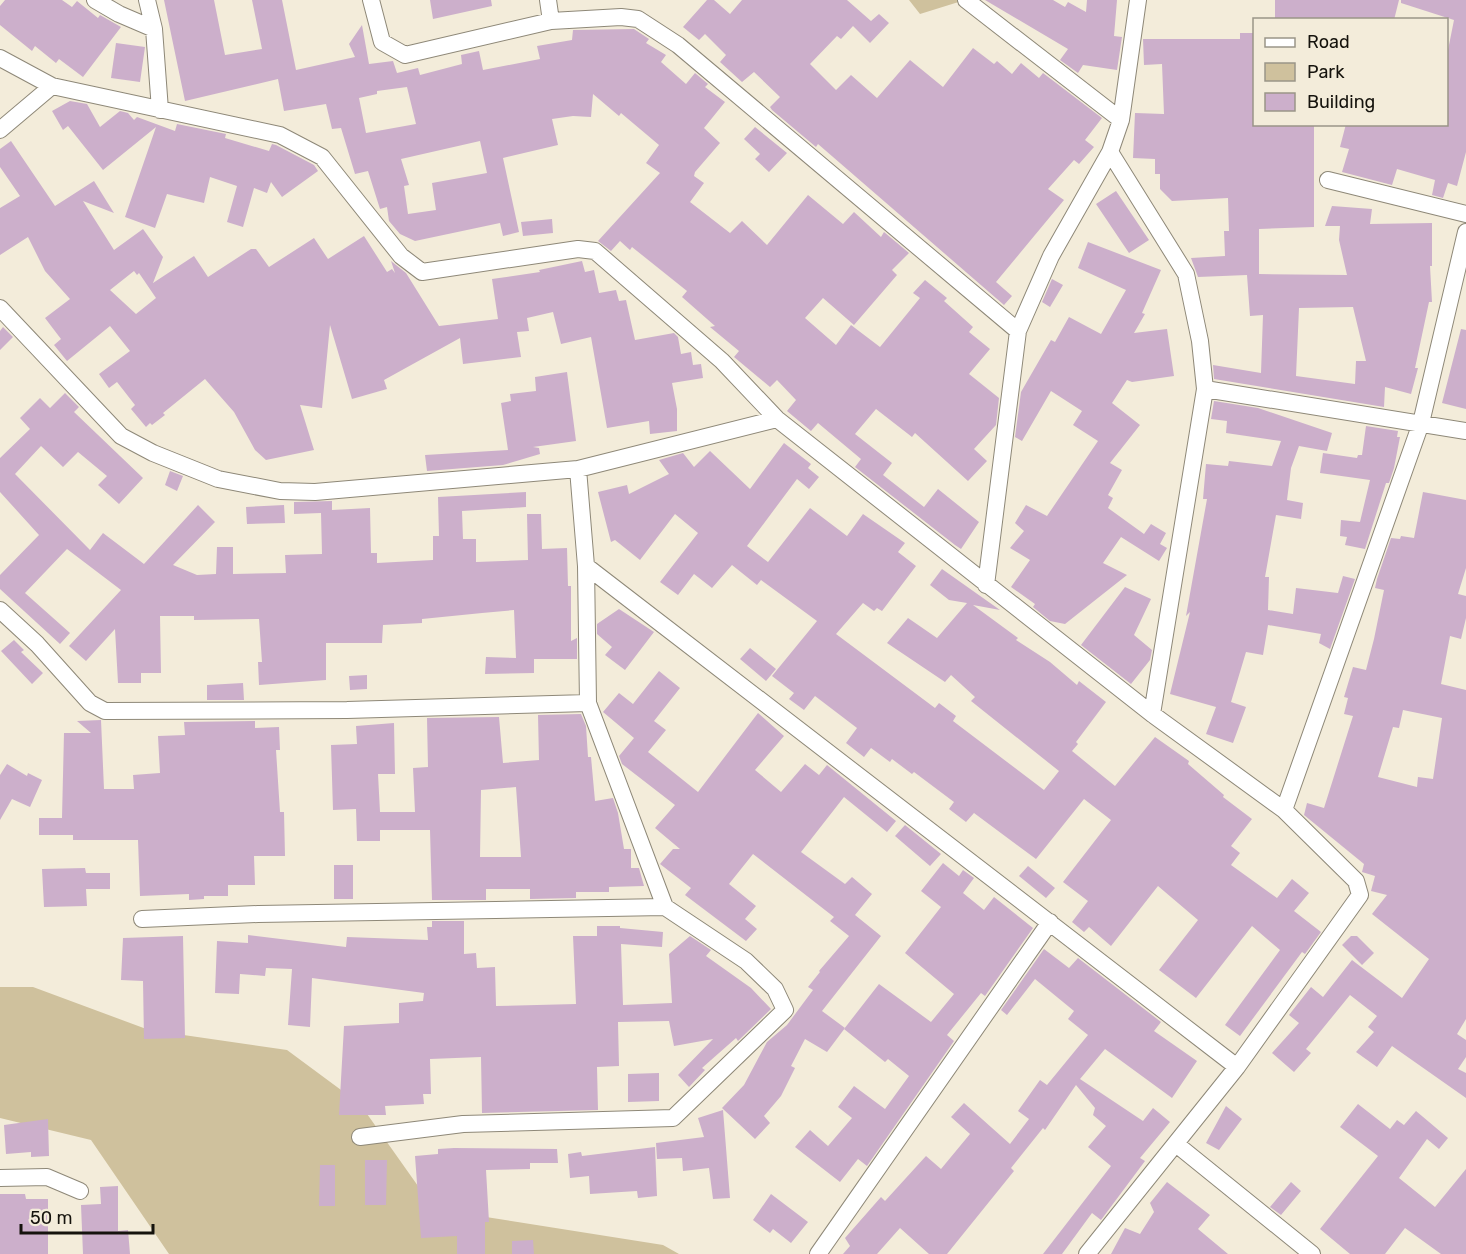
<svg xmlns="http://www.w3.org/2000/svg" width="1466" height="1254" font-family="Rubik,sans-serif">
<style>
.green{fill:#cfc19d}
.building{fill:#ccafcb;fill-rule:evenodd}
.lines{fill:none;stroke-linecap:round;stroke-linejoin:round}
.minor-casing{stroke:#8e8878;stroke-width:18}
.minor{stroke:#fff;stroke-width:16}
</style>
<rect width="100%" height="100%" fill="#f3ecda"/>
<path class="green" d="M909 0H965L920 14Z
M0 987H33L149 1030 287 1050 360 1104 447 1227 486 1217 663 1245 679 1254H169L91 1140 0 1118Z"/>
<path class="building" d="M5 0H62L72 7 77 1 98 18 100 15 121 27 83 77 59 59 56 63 35 46 32 51 0 25V6Z
M164 0H214L225 55 262 49 252 0H282L296 70 355 57 349 44 362 25 369 64 393 61 397 73 418 68 420 75 462 64 461 55 479 51 483 70 540 59 537 46 572 40 573 30 634 29 649 39 646 43 666 55 661 62 686 84 695 73 708 84 705 87 725 102 704 128 720 143 695 172 694 176 704 183 690 202 730 233 742 221 767 245 808 195 843 224 854 212 881 237 884 232 909 253 892 270 897 275 854 325 823 298 805 318 836 345 851 325 880 347 920 298 913 293 925 280 947 298 944 301 973 327 969 332 990 349 969 374 999 398 996 425 974 449 987 461 968 481 915 433 912 437 876 409 855 434 892 463 883 475 924 507 938 489 979 522 961 549 955 545 855 467 861 459 818 423 811 431 787 411 796 400 777 380 770 387 734 357 739 351 710 327 715 326 682 297 687 291 632 247 630 250 620 241 611 251 598 241 660 173 646 163 659 145 621 113 619 116 593 94 591 117 573 116 552 119 558 145 503 158 519 232 503 236 500 223 415 241 400 234 389 221 387 207 380 209 368 171 355 174 341 128 332 129 326 104 284 111 278 79 185 101ZM407 87 416 124 366 133 359 98 377 94V91ZM480 141 487 173 432 183 436 210 408 214 404 186 409 185 401 159Z
M430 0H491L492 6 433 19Z
M707 0H714L730 14 742 0H847L871 21 879 14 889 23 870 43 853 26 841 39 837 36 810 64 836 90 851 75 877 98 910 60 943 87 973 48 994 64 997 61 1012 74 1021 63 1039 78 1043 73 1102 118 1085 140 1094 147 1079 164 1074 160 1048 189 1064 200 996 282 1012 296 1004 305 818 144 816 147 772 110 770 107 780 97 754 72 742 82 720 62 726 55 705 34 699 40 683 27Z
M985 0H1053L1065 7 1068 2 1086 12 1087 0H1117L1114 36 1122 37 1117 70 1083 65 1078 73 1060 60 1068 49Z
M1275 0H1399L1394 20H1275Z
M1401 0H1466V152L1457 186 1448 183 1443 198 1432 195 1435 180 1397 169 1392 185 1342 172 1349 149 1340 147 1346 124H1446V60L1454 20 1401 3Z
M1240 33H1254V126H1314V227L1259 229V274L1347 275 1339 240 1340 226H1325L1332 206 1372 209 1370 224 1432 223V266H1430L1432 302H1429L1415 368H1418L1411 394 1385 387 1384 407 1214 379 1213 365 1261 373 1263 315 1250 316 1247 275 1198 277 1191 258 1225 256 1224 231H1229L1228 198 1172 201 1160 189V174H1155V159L1133 158 1135 113 1164 114 1162 64 1144 65 1143 39H1240ZM1353 307 1366 361H1356L1355 384 1296 376 1299 308Z
M116 43 145 47 140 82 111 78Z
M70 101 87 104 100 127 120 111 128 113 134 120 137 117 175 131 177 124 226 134 225 138 269 151 272 144 276 145 314 165 318 171 282 197 271 182 267 193 254 188 243 227 227 222 237 186 210 177 204 203 167 194 155 228 125 217 156 127 103 170 68 126 63 130 52 111Z
M755 127 787 153 769 172 755 159 760 154 744 139Z
M11 141 55 206 94 181 114 213 83 201 114 250 143 229 163 257 153 283 194 256 208 277 251 249H256L269 267 314 238 328 259 364 236 387 272 392 269 395 273 391 261 406 273 439 326 498 319 492 279 540 272 539 270 582 261 585 272 594 270 599 293 616 290 619 301 626 300 635 340 674 333 678 337 681 354 691 352 693 365 701 364 703 378 672 383 677 409V431L650 434 649 421 607 428 591 337 561 344 553 312 527 318 529 331 517 332 521 357 463 364 460 338 384 380 387 389 352 399 330 325 322 408 300 405 314 450 266 460 255 450 234 412 205 379 163 413 165 415 152 425 150 423 146 427 131 409 135 405 117 382 109 388 99 374 130 351 110 326 67 361 54 345 61 339 45 318 70 299 45 271 28 237 0 255V208L20 196 0 167V149ZM134 271 137 275 139 273 156 298 136 314 110 290Z
M1116 191 1149 240 1129 253 1096 204Z
M552 219 553 233 523 236 521 222Z
M1088 242 1161 270 1142 313 1145 314 1134 333 1167 329 1174 376 1132 382 1127 380 1112 403 1140 425 1110 463 1122 470 1108 495 1113 498 1108 508 1144 534 1151 524 1166 533 1160 544 1167 548 1159 561 1121 537 1103 563 1127 575 1065 624 1050 621 1033 607 1035 604 1011 587 1030 560 1010 548 1024 531 1015 523 1026 505 1047 516 1098 441 1073 425 1082 411 1051 391 1022 441 1015 437 1021 392 1051 340 1055 342 1069 317 1101 334 1126 290 1078 268Z
M1052 279 1063 285 1050 307 1042 302Z
M3 327 13 337 0 350V331Z
M1461 329 1466 330V409L1442 403Z
M567 372 576 441 533 447 539 448 540 454 503 465 427 471 425 455 508 450 501 403 511 401 510 394 536 391 535 377Z
M65 393 79 407 74 412 143 478 119 504 98 485 107 476 78 452 63 467 41 446 15 474 90 550 103 533 144 564 198 505 215 522 173 565 197 575 216 574 217 547H233V574L286 573 285 555 322 554 321 513 294 514V502L332 501V510L370 508 371 553H377V563L433 560V536H439L438 497 526 492V507L462 511 463 539H476V562L528 560 527 514H541L542 549 567 548 568 586H571V641L577 638V659H534V673L485 674 486 657 516 658 514 610 482 613 422 619V623L383 625 382 643H326V680L259 685 258 662H262L259 619 194 620V616H160L161 673H141V683H118L115 629 86 661 69 646 121 590 67 549 25 593 70 633 60 644 0 589V575L39 535 0 492V458L30 429 20 418 40 398 50 408Z
M1214 401 1258 408 1332 433 1327 451 1299 446 1291 468 1287 500 1303 503 1301 519 1276 515 1265 577H1269L1268 610 1293 614 1296 588 1338 593 1343 576 1355 579 1330 649 1319 643 1321 634 1268 625 1263 655 1246 652 1231 702 1246 707 1233 743 1206 734 1216 707 1170 694 1190 612 1186 616 1207 499H1203L1206 464 1228 466 1229 461 1272 466 1281 441 1226 433 1227 421 1211 419Z
M1366 426 1398 431 1397 437H1400L1394 468 1389 483H1386L1365 549 1345 545 1347 537 1340 536 1341 520 1360 522 1370 480 1320 473 1323 453 1357 458 1358 455H1362Z
M784 443 811 464 808 468 819 477 809 489 797 479 747 546 768 562 810 508 847 536 863 514 905 543 898 552 916 566 882 611 877 608 874 611 863 603 836 634 935 708 939 703 956 716 953 721 1044 790 1059 771 971 701 975 697 951 675 945 682 887 643 908 618 937 638 967 603 949 600 930 585 942 569 1000 610 973 605 1018 638 1016 640 1050 662 1077 685 1079 681 1106 702 1076 742 1078 744 1072 751 1115 786 1155 737 1189 761 1188 764 1224 795 1223 797 1252 819 1231 846 1240 853 1231 865 1277 898 1292 879 1309 893 1294 911 1321 932 1305 954 1302 952 1240 1036 1225 1025 1280 950 1252 926 1196 998 1159 970 1198 920 1158 886 1111 946 1089 927 1084 932 1072 922 1088 901 1063 882 1111 820 1084 799 1036 859 974 813 966 822 949 809 954 802 914 772 912 774 892 759 890 762 871 748 864 757 846 743 857 728 815 696 804 710 789 699 794 693 772 676 817 621 761 580 757 585 732 565 712 588 694 574 678 595 660 582 698 533 675 514 640 560 615 540 611 542 598 492 627 485 629 494 669 474 659 460 683 453 694 467 710 451 750 489Z
M170 471 183 476 177 491 165 485Z
M1423 492 1466 500V568L1458 594 1466 596V618L1461 639 1450 636 1441 684 1466 690V1019L1457 1034 1466 1040V1057L1458 1069 1466 1073V1098L1392 1046 1377 1067 1356 1052 1374 1032 1368 1027 1377 1016 1350 995 1306 1049 1311 1053 1294 1072 1272 1053 1299 1023 1289 1015 1311 987 1323 997 1352 960 1402 998 1429 959 1372 914 1387 895 1371 891 1375 876 1362 872 1364 864 1304 815 1307 803 1324 808 1353 716 1344 714 1348 698 1344 697 1353 667 1366 670 1374 639 1384 590 1375 588 1377 579 1391 538 1400 539 1401 536 1414 538ZM1403 710 1442 718 1433 779 1418 777 1417 787 1378 777 1393 727 1399 728Z
M284 505 285 523 247 524 246 507Z
M1125 587 1151 599 1134 635 1152 650 1150 660 1131 684 1081 645Z
M619 609 654 632 625 670 605 655 612 647 597 634V624Z
M14 640 24 650 21 652 43 673 32 684 1 651Z
M750 648 776 669 766 681 740 659Z
M659 671 680 688 654 721 666 730 648 752 698 792 758 713 784 736 755 770 781 792 805 764 819 775 827 765 896 821 887 832 844 797 801 852 845 884 852 877 872 894 855 915 881 936 822 1011 845 1028 827 1052 805 1039 791 1066 795 1068 781 1096 764 1116 770 1123 755 1139 722 1108 744 1085 767 1042 787 1025 813 990 808 987 820 972 819 971 849 936 830 921 834 917 753 854 729 884 756 906 745 919 757 929 746 941 685 895 691 888 660 864 673 849H680L655 828 675 805 622 764 619 756 634 738 603 712 619 693 633 704Z
M367 675V689L350 690 349 676Z
M243 683 244 700H207V685Z
M581 714 586 726 588 757H591L595 801 613 798 618 813 624 849H631V868H639L644 886 609 887V892H576V898L530 899V889H486V900H432L430 830H380V841H357L356 809 333 810 331 745 357 744 356 726 394 723 395 774H378L380 812H415L413 768 428 767 427 718 499 717 503 763 539 760 538 715ZM516 787 521 857H480L481 790Z
M101 720 104 789H134L133 775 160 773 158 736 185 735 184 722 255 721V728L279 727 280 750H276L280 812H284L285 856H254L255 885H228V896H204V899L189 900V894L140 896 138 840H73V835H39V818H62L64 733H91L77 721Z
M7 764 27 776 28 773 42 780 30 807 12 799 0 820V775Z
M905 825 941 854 930 866 895 836Z
M943 863 959 876 963 870 974 878 963 893 984 910 994 897 1033 928 985 996 981 993 947 1035 954 1041 867 1166 858 1159 840 1182 795 1147 810 1130 828 1146 852 1118 838 1107 854 1086 885 1109 909 1076 888 1059 885 1062 844 1029 879 984 931 1022 954 994 905 953 941 907 921 891Z
M334 865H353V899H334Z
M1028 866 1055 888 1046 898 1019 876Z
M85 868 86 873H110V889H86L87 906 44 907 42 869Z
M432 921H464V954L476 953 477 968 495 967 496 1006 576 1004 573 936H597V926H620V928L663 932 662 947 621 944 623 1005 672 1003 669 954 690 936 711 950 706 956 751 988 771 1009 738 1041 736 1038 702 1068 705 1070 689 1087 678 1075 713 1039 674 1046 669 1021 618 1022 619 1066 597 1067 598 1110 482 1113 481 1057 430 1059 431 1094H423L424 1104 385 1106 386 1115H339L344 1026 399 1023V1003L423 1001 424 993 312 978 310 1027 288 1025 292 969 266 968 265 976 240 974 239 994 215 993 217 941 248 943V935L346 947 347 937 428 940 427 927H432Z
M183 936 185 1038 144 1039 143 981 121 980 123 938Z
M1351 936H1357L1374 953 1362 965 1342 945Z
M1044 949 1069 968 1078 958 1161 1022 1154 1031 1197 1061 1172 1098 1105 1049 1080 1079 1143 1121 1153 1108 1170 1122 1140 1158 1145 1161 1101 1220 1092 1213 1062 1254H1043L1111 1166 1088 1147 1106 1126 1093 1115 1095 1108 1076 1085 1045 1130 1043 1128 1011 1168 1014 1171 947 1254H929L900 1228 877 1254H843L850 1246 845 1238 881 1197 885 1201 926 1156 941 1169 970 1134 951 1117 964 1103 1010 1144 1029 1119 1018 1111 1040 1080 1047 1085 1088 1035 1068 1019 1074 1011 1035 979 1007 1015 1001 1010Z
M659 1073V1101L628 1102V1074Z
M1358 1104 1390 1129 1397 1120 1404 1125 1416 1111 1448 1138 1439 1149 1427 1139 1399 1178 1435 1207 1466 1169V1254H1441L1405 1228 1385 1254H1350L1320 1229 1378 1156 1340 1127Z
M1226 1106 1242 1119 1219 1150 1206 1143Z
M723 1110 730 1198 713 1199 709 1168 683 1171 682 1158 657 1159 656 1143 704 1137 698 1118Z
M48 1119 49 1156 31 1157V1152L6 1154 4 1125Z
M655 1147 657 1196 638 1198 637 1191 590 1194 589 1176 570 1178 568 1154 581 1152 582 1156Z
M454 1148 557 1149 558 1163H530V1169L486 1170 489 1222H485V1254H457V1236L421 1238 415 1156 438 1154V1149Z
M365 1160H387L386 1205H365Z
M320 1165H335V1206H319Z
M1167 1182 1210 1215 1198 1229 1228 1254H1111L1125 1228 1140 1234 1154 1212 1150 1203Z
M1291 1182 1301 1191 1281 1215 1270 1207Z
M118 1186V1231L128 1230 130 1254H83L81 1205 101 1204 100 1187Z
M0 1194H25L26 1199H48V1254H0Z
M771 1194 808 1222 791 1243 773 1229 770 1233 753 1220Z
M533 1240 534 1254H512V1241Z"/>
<g class="lines">
<defs>
<path id="minor" d="M95 0 119 14 154 29
M147 0 154 29 160 110
M371 0 382 42 405 55 551 21 621 17 638 19 678 45 1018 331
M548 0 551 21
M966 0 1121 120
M0 58 52 86 280 135 322 157 401 256 422 272 578 249 595 251 722 361 777 419 1152 714 1284 810 1356 881 1360 895 1237 1067 1087 1254
M0 130 52 86
M1110 152 1186 274 1200 341 1205 389 1152 714
M1328 180 1466 214
M0 308 121 436 153 453 218 479 280 491 315 492 578 469 777 419
M1205 389 1466 431
M578 469 586 566 588 703 665 907
M586 566 1237 1067
M986 585 1018 331 1051 256 1110 152 1121 120 1138 0
M0 610 37 644 90 703 105 711 347 710 588 703
M1284 810 1421 423 1466 232
M142 919 258 914 665 907 746 961 775 989 785 1010 673 1118 463 1124 360 1137
M1176 1144 1312 1254
M0 1178 47 1177 80 1191
M818 1254 1050 922"/>
</defs>
<use href="#minor" class="minor-casing"/>
<use href="#minor" class="minor"/>
</g>
<rect x="1253" y="18" width="195" height="108" fill="#f3ecda" stroke="#9a9588" stroke-width="1.5"/>
<rect x="1265" y="38" width="30" height="9" fill="#ffffff" stroke="#9a9588" stroke-width="1.5"/>
<text x="1307" y="48" font-size="18" fill="#15130d">Road</text>
<rect x="1265" y="63" width="30" height="18" fill="#cfc19d" stroke="#9a9588" stroke-width="1.5"/>
<text x="1307" y="78" font-size="18" fill="#15130d">Park</text>
<rect x="1265" y="93" width="30" height="18" fill="#ccafcb" stroke="#9a9588" stroke-width="1.5"/>
<text x="1307" y="108" font-size="18" fill="#15130d">Building</text>
<path d="M21 1224v9h132v-9" fill="none" stroke="#15130d" stroke-width="3"/>
<text x="30" y="1224" font-size="18" fill="#15130d" stroke="#f3ecda" stroke-width="4.5" paint-order="stroke">50 m</text>
</svg>
